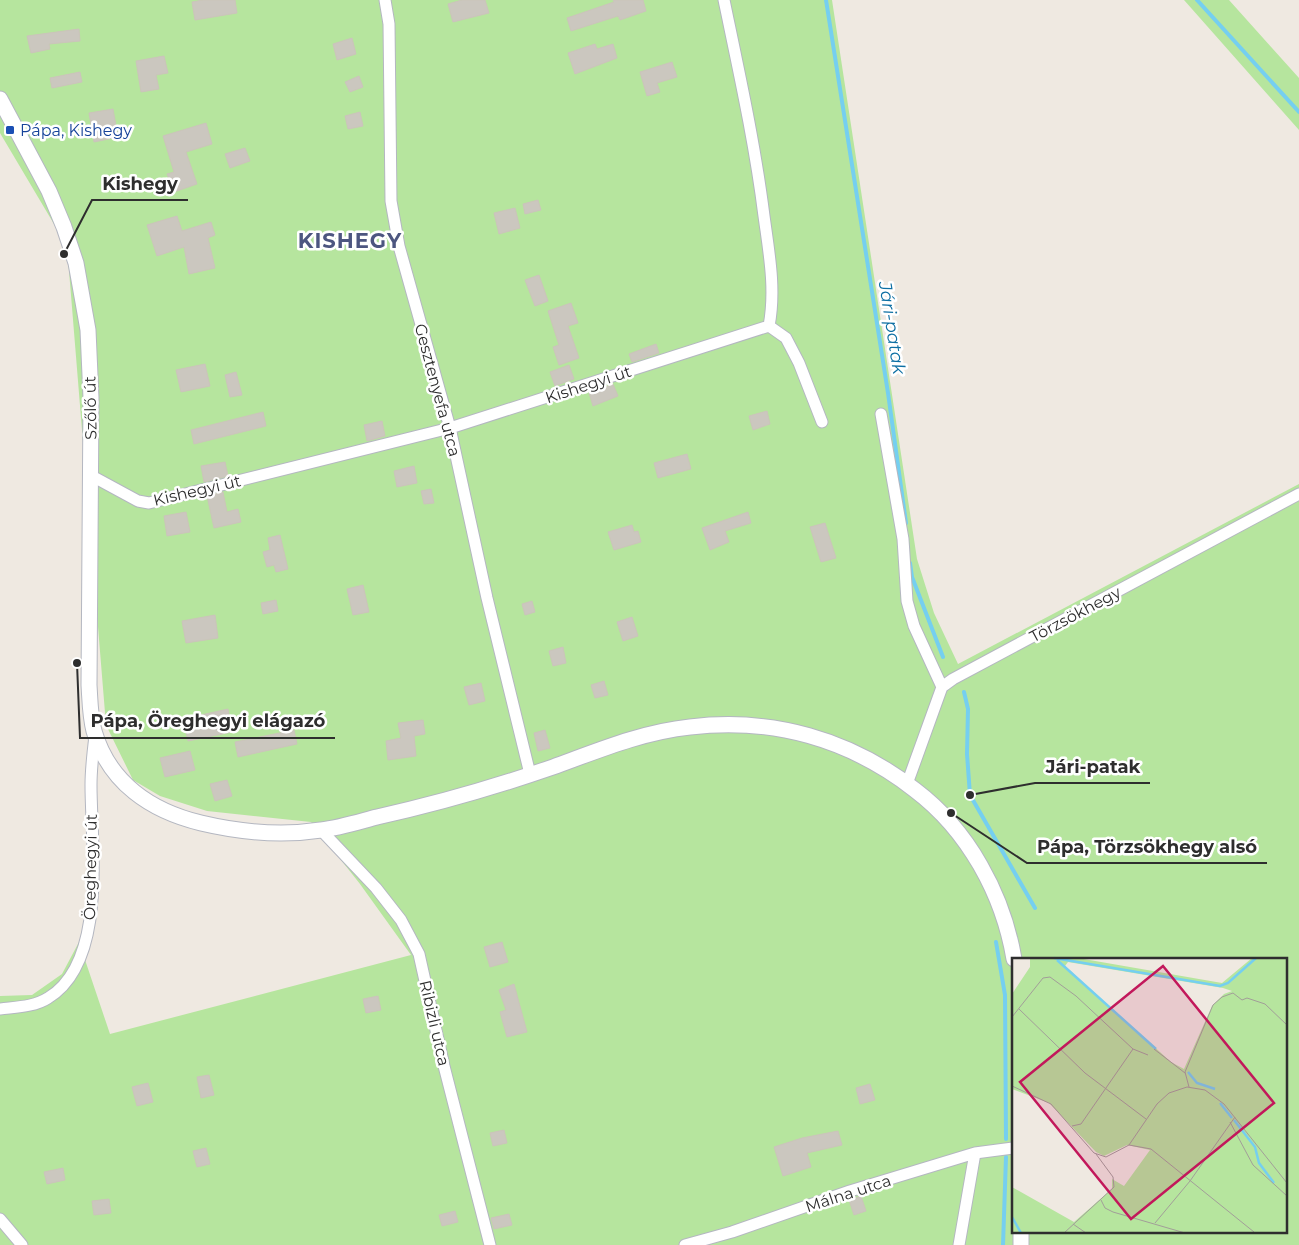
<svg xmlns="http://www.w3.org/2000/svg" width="1299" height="1245" font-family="Montserrat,sans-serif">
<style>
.green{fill:#b6e59e;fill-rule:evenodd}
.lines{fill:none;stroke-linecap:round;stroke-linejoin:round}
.stream{stroke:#75cff0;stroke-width:4}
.building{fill:#cbc7bf;stroke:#cbc5ba}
.street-casing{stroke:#b4b7c1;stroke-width:13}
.secondary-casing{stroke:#b4b7c1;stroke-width:17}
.street{stroke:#fff;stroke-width:11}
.secondary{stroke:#fff;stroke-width:15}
.transit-dot{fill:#1a4fb4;stroke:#fff;stroke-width:2}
.labels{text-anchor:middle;stroke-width:5;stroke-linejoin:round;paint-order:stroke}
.transit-label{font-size:16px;fill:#164399;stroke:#fff;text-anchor:start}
.street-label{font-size:16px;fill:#2e2e2e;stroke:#fff}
.water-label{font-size:18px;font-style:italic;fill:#0d6fa3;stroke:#fff}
.district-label{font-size:21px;font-weight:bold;letter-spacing:1px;fill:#4d5680;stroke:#fff}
.inset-river{fill:none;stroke:#75cff0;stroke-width:2.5}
.inset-road{fill:none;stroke:#a29e99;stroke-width:1}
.view{fill:#c2185b;fill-opacity:0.15;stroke:#c2185b;stroke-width:2.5}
.inset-edge{fill:none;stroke:#2e2e2e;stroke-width:2.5}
.leader{fill:none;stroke:#2e2e2e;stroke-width:2}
.callout-dot{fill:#2e2e2e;stroke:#fff;stroke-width:2}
.callout-label{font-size:18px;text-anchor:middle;font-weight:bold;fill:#2e2e2e;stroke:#fff;stroke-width:5;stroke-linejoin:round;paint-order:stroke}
</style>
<rect width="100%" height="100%" fill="#efe9e1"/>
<path class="green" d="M0 0H832L917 559 934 613 958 664 1299 484V1245H0V996L32 995 62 974 79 942 110 1034 411 955 360 884 311 822 207 811 160 796 133 780 106 725 67 246 0 133ZM1013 959H1285V1231H1013Z
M1184 0H1229L1299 78V130Z"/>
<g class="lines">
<path class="stream" d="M826 0 888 393 906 523
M1197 0 1299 112
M910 563 912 577 943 657
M964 692 968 709 967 754 970 795 1035 908
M996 942 1005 995 1006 1139
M1003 1245 1006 1157"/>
</g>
<path class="building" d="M203 0H235L237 13 195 20 192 2Z
M462 0H485L489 13 453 22 448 4Z
M613 0H643L646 11 620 20 618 16 571 31 567 18 614 2Z
M79 29 80 41 49 44 50 49 31 53 27 36Z
M352 38 356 54 337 60 333 44Z
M595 44 597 49 613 44 617 58 575 74 568 53Z
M164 56 168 73 156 75 159 89 141 92 136 61Z
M672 62 677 77 657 83 660 92 647 96 640 72Z
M80 72 82 82 52 88 50 78Z
M359 76 363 87 350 92 345 82Z
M113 109 118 137 94 142 89 113Z
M360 112 363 126 348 129 345 116Z
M206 123 212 144 186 152 197 184 174 192 167 174 174 172 163 136Z
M245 148 250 161 230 168 225 154Z
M538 200 541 210 525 214 523 204Z
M515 208 520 228 499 234 494 213Z
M177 216 182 231 211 222 215 235 208 238 215 268 189 274 184 247 157 256 147 225Z
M539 275 548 301 535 306 525 280Z
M571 303 578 323 568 326 579 358 559 365 553 347 559 345 548 311Z
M656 344 659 353 632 362 629 354Z
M205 364 210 386 181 392 176 370Z
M569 365 574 379 555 386 550 372Z
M236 372 242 395 230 397 225 375Z
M613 384 618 396 593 406 589 393Z
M767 411 770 424 753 430 749 416Z
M263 412 266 426 194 444 191 430Z
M382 421 385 436 367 441 364 425Z
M687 454 691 469 658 478 654 463Z
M225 462 228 476 204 482 201 466Z
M414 466 417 483 397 487 394 471Z
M431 489 434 503 424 504 421 491Z
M223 492 227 512 238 509 241 522 214 528 207 496Z
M186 512 190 532 167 536 164 516Z
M748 512 751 523 725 531 729 542 710 550 702 528Z
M825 523 836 558 821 562 810 527Z
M632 525 634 532 638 531 641 542 614 550 608 532Z
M280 535 288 569 276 572 274 565 267 567 263 552 270 550 268 538Z
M363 585 369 612 353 615 347 589Z
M276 600 278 611 263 614 261 603Z
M532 601 535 612 525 615 522 604Z
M215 615 218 638 186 643 182 621Z
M632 617 638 636 623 641 617 622Z
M563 647 566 663 553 666 549 651Z
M604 681 608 695 595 698 591 685Z
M481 683 485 701 469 705 464 687Z
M228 709 232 732 188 741 183 719Z
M423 720 425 734 414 736 416 756 388 760 386 741 401 738 398 723Z
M294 730 297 744 238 757 235 742Z
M545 730 550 748 538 751 534 733Z
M190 751 195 770 165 777 160 758Z
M227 780 232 796 215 801 210 784Z
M502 942 508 962 490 967 484 947Z
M514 984 527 1032 507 1037 500 1012 506 1010 499 990Z
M378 996 381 1010 366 1013 363 999Z
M209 1075 214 1095 201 1098 197 1077Z
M148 1083 153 1102 137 1106 132 1087Z
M870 1084 875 1100 860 1104 856 1088Z
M504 1130 507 1143 493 1146 490 1133Z
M838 1131 842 1145 807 1153 811 1167 783 1176 774 1147 802 1138Z
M206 1148 210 1164 197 1167 193 1151Z
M63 1168 65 1180 47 1184 44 1172Z
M861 1196 866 1211 854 1215 849 1200Z
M109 1199 111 1213 94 1215 92 1201Z
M455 1211 458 1222 442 1226 439 1215Z
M509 1214 512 1225 494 1229 491 1218Z"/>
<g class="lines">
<defs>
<path id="street" d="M385 0 389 24 391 201 399 246 450 428 487 598 530 774
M724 0C739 72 755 144 764 216 769 253 776 289 769 326
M769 326 786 338 799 363 822 422
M881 414 903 539 907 601 914 626 942 687
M90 475 138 501 149 503 450 428 769 326
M907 784 942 687 953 679 1299 494
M321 830 376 888 401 920 419 954 444 1066 490 1245
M0 1009C16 1007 34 1007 48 998 108 962 91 845 91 785 91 769 93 752 95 736
M0 1219 22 1245
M685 1245 732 1232 850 1191 975 1153 1013 1148
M959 1245 975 1153"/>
<path id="secondary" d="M0 99 49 191 64 227 76 263 88 330 91 398 89 685C90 700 90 716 94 731 109 783 151 811 201 823 239 832 282 836 321 830 339 828 358 822 377 817 436 804 495 787 553 767 597 751 642 732 690 727 772 717 850 739 915 790 968 830 1003 894 1014 959
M1021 1245V1231"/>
</defs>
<use href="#street" class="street-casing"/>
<use href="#secondary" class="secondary-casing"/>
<use href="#street" class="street"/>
<use href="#secondary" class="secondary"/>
</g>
<rect class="transit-dot" x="5" y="125" width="10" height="10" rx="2.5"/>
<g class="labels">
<g class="transit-label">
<text x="20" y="136">Pápa, Kishegy</text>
</g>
<g class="street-label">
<text transform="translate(588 384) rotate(-18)" y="6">Kishegyi út</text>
<text transform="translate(438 390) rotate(75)" y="6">Gesztenyefa utca</text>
<text transform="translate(90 408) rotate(-91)" y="6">Szőlő út</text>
<text transform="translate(197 490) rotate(-13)" y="6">Kishegyi út</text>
<text transform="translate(1075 614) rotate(-28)" y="6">Törzsökhegy</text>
<text transform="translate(90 867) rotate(-89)" y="6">Öreghegyi út</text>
<text transform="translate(435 1023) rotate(77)" y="6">Ribizli utca</text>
<text transform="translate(848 1193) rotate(-18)" y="6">Málna utca</text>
</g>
<g class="water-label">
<text transform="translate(892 328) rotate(81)" y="6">Jári-patak</text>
</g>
<g class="district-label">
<text x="350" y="248">KISHEGY</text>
</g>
</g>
<g transform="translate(1012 958)">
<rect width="275" height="275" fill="#efe9e1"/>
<path d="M18 0H66L210 25 240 0H275V275H0V229L62 264 100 231V221L112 228 138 192 115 187 92 198 84 194 37 145 0 131V36L18 9ZM56 4 211 30 220 33 212 36 200 48 172 111 159 104 53 8Z" fill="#b6e59e" fill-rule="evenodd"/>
<path class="inset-river" d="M42 0 208 28 216 25 244 0M45 2 144 91M176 114 185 125 203 131M208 145 220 160M222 162 243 189 247 205 262 225M0 259 9 275"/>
<path class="inset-road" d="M7 51 73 115 134 161M0 59 31 20 38 19 64 38 121 91M121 91 136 97M142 91 173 115M0 128 39 146 82 195 94 199 117 187 145 146 157 135 175 129 193 132 212 146 275 225M177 129 173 114 201 47 210 39 221 35 230 42 235 40 253 46 275 67M218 164 241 207 275 238M60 168 69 166 121 91M117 187 139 191 242 274M89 242 93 250 101 254 173 275M143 265 178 223 223 159M61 266 74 275M52 275 102 229 101 219 84 196"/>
<path class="view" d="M151 8 262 145 119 261 8 124Z"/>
<rect width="275" height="275" class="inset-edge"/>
</g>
<path class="leader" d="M64 254L92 200H188M77 663L80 738H335M970 795L1035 783H1150M951 813L1027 863H1267"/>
<g class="callout-dot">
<circle cx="64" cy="254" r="5"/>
<circle cx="77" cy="663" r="5"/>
<circle cx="970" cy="795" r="5"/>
<circle cx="951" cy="813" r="5"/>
</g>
<g class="callout-label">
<text x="140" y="190">Kishegy</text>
<text x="208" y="727">Pápa, Öreghegyi elágazó</text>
<text x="1093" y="773">Jári-patak</text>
<text x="1147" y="853">Pápa, Törzsökhegy alsó</text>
</g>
</svg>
